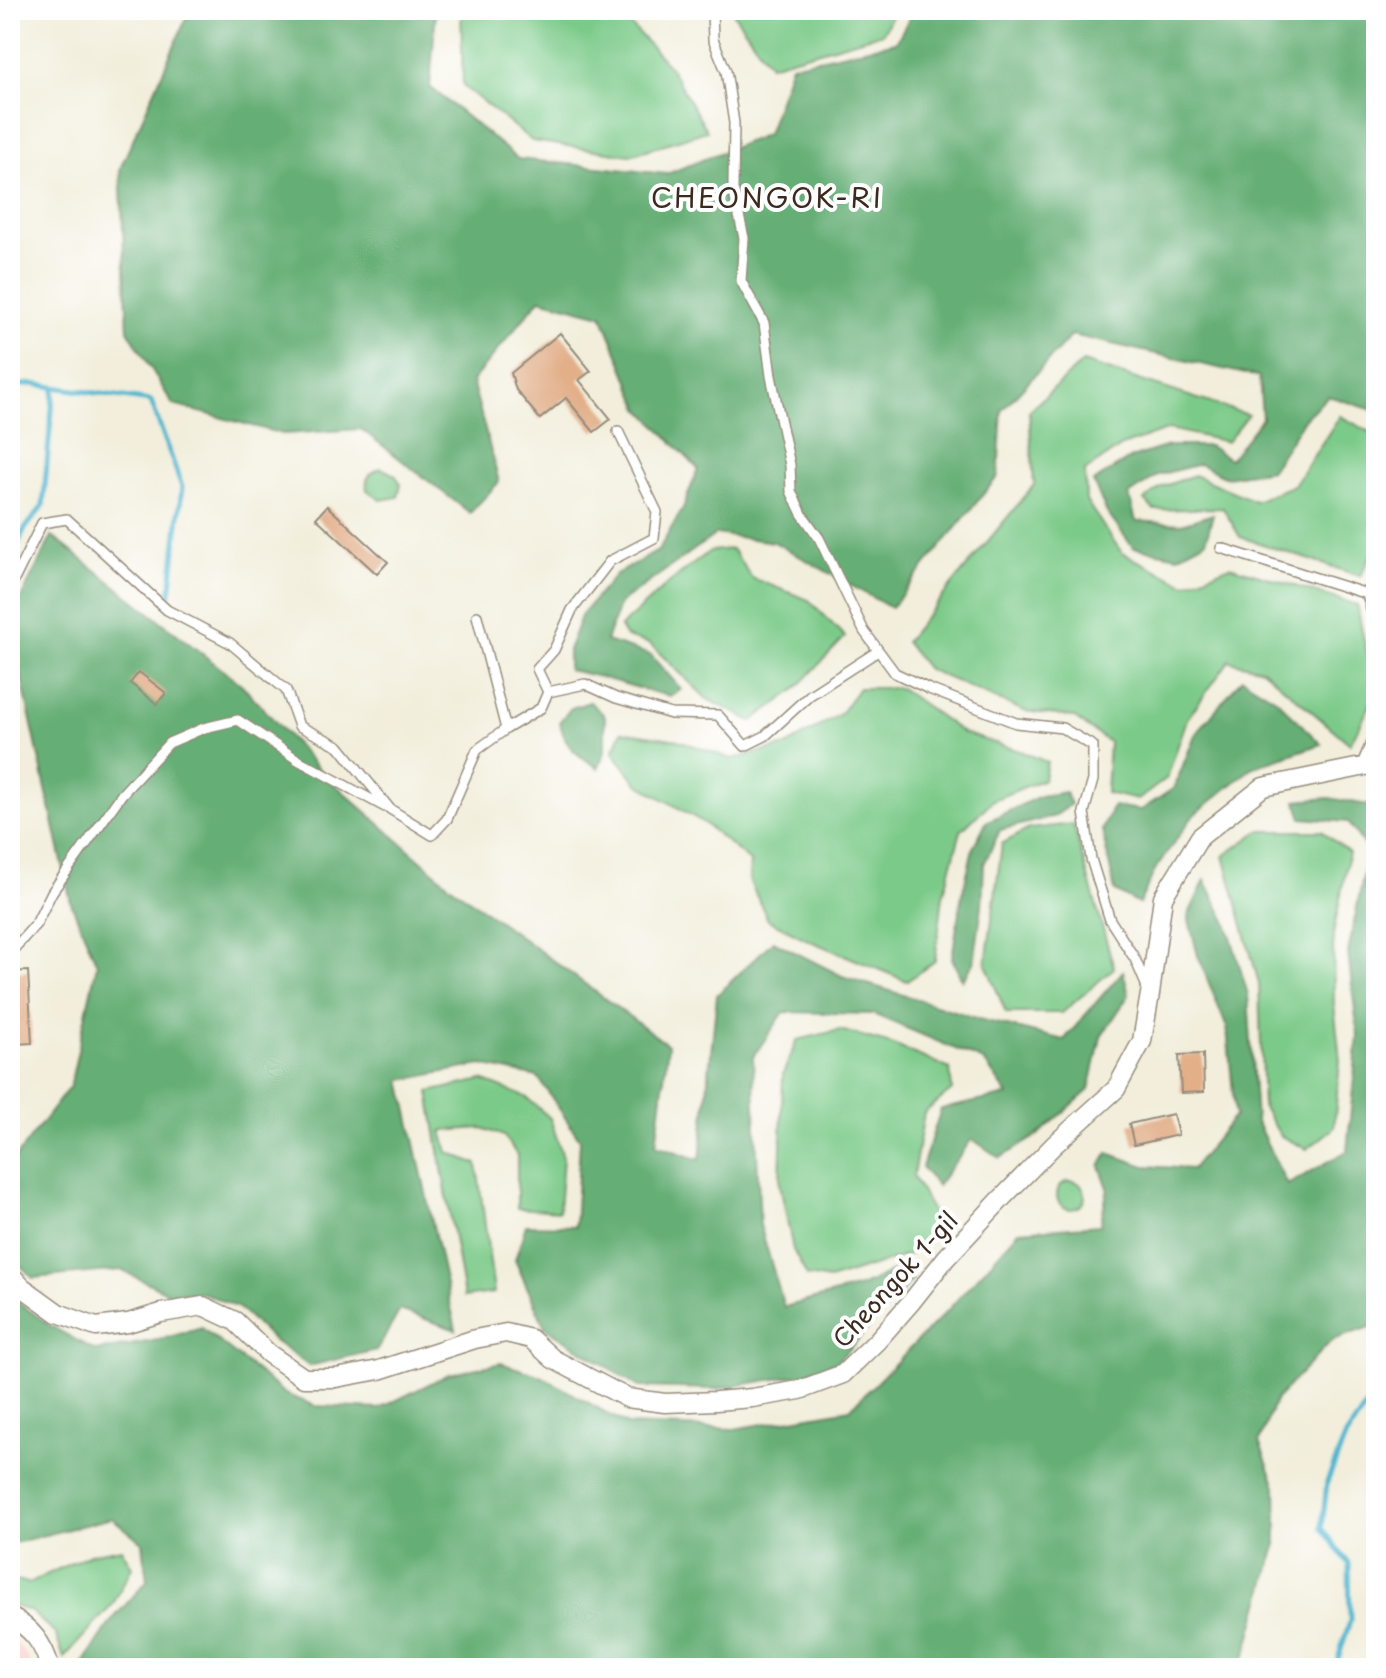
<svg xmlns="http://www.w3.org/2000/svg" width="1386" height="1678" font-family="'Playpen Sans',sans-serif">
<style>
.built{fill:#f7d0ce}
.green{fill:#7cca89;stroke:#5c7a54;stroke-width:2}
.forest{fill:#65ae75;stroke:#506c4a;stroke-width:2}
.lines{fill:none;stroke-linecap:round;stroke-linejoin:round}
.stream{stroke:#50b5cf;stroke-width:5}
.building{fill:#e2af89}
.lane-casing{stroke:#968c7c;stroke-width:12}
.street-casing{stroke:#968c7c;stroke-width:21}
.lane{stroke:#fff;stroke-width:9}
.street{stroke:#fff;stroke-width:18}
.labels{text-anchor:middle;stroke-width:8;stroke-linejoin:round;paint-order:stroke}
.street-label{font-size:24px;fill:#3b2a1e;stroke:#fff}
.quarter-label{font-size:28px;letter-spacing:2px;fill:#3b2a1e;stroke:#fff}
</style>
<rect width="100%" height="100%" fill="#fff"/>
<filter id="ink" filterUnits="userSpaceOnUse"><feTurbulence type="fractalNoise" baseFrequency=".0125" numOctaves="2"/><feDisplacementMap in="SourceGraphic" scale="16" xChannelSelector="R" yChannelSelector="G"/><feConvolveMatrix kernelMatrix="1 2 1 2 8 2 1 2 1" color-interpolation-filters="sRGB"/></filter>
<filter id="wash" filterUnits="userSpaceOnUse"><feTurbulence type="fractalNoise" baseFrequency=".006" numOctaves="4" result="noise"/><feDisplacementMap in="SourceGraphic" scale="32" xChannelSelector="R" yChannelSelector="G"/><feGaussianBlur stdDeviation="1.8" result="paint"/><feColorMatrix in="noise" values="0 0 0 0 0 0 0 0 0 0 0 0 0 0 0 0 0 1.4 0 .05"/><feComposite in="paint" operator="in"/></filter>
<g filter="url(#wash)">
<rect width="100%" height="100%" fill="#f2eedb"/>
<path class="built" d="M10 1636 28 1657 31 1668H10Z"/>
<path class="green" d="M461 10H617L669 66 707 131 630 155 532 141 463 86Z
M731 10H895L883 33 770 65Z
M1083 362 1248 415 1227 442 1169 429 1122 446 1085 471 1086 501 1122 553 1185 584 1230 566 1357 605 1375 696 1350 744 1262 669 1229 661 1187 719 1167 778 1138 800 1106 793 1109 742 1073 717 1024 711 927 669 905 642 1034 485 1029 411Z
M1340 416 1376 435V546L1360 576 1240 537 1223 508 1154 510 1144 500 1162 487 1194 475 1255 501 1294 485Z
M381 468 395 475 401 484 398 497 381 500 367 490C365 477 370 473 381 468Z
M732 549 752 578 809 600 845 637 796 689 752 721 707 699 650 644 626 637 620 627 670 582 710 551Z
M859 688H900L963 733 1023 752 1047 762 1044 779 993 800 961 831 943 896 935 961 907 981 808 940 768 920 749 880 750 861 704 823 638 784 613 752 622 731 678 740 732 759 786 746 840 714Z
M1073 824 1114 968 1062 1013H1006L986 964 1002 844 1029 829Z
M1259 831H1322L1349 853 1333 935 1334 1004 1340 1060 1334 1128 1307 1149 1281 1136 1263 1108 1259 984 1224 856Z
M840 1030 891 1044 950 1069 952 1090 924 1113 913 1176 939 1225 910 1254 829 1280 807 1276 793 1250 780 1184 783 1074 797 1040Z
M482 1080 526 1097 550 1118 563 1157 559 1211 517 1208V1155L504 1136 482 1128 442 1131 448 1152 477 1164 494 1293 464 1297 429 1092Z
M1057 1195a14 14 0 1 1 28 0a14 14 0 1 1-28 0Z
M121 1548 132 1567 113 1604 64 1658 55 1633 30 1611 10 1605V1579L29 1583 90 1554Z"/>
<path class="forest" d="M190 10H436L430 87 518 159 667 174 767 134 791 65 896 42 914 10H1376V411L1328 396 1305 418 1271 470 1226 477 1200 464 1158 475 1129 495 1136 521 1181 524 1213 514 1206 541 1178 556 1133 547 1107 513 1093 482 1131 458 1168 446H1209L1230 459 1262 418 1259 377 1072 335 1002 410 998 476 891 608 774 542 716 534 620 603 606 641 651 655 681 689 671 696C635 689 604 676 568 670V650L582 614 616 574 658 551 683 508 698 469 640 408 602 315 540 299 472 381 499 482 470 513 361 429 283 434 173 405 128 330 120 169Z
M52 536 242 685 323 774 447 883 668 1045 656 1145 700 1160 717 995 773 941 842 976 983 1020 1064 1040 1123 971 1129 995 1101 1037 1089 1090 1038 1135 1000 1158 972 1139 937 1186 922 1167 941 1109 1008 1095 984 1061 873 1014 784 1012 753 1057 760 1225 784 1307 863 1286 901 1267 913 1280 837 1362 800 1375 715 1389 639 1387 545 1327 515 1260 526 1225 575 1226 580 1140 538 1077 481 1065 401 1080 456 1330 400 1310 377 1350 309 1366 274 1341 239 1308 204 1293H169L121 1270 33 1278 10 1255V1165L70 1086 97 964 71 903 15 648 19 602Z
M1242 678 1276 699 1321 744 1253 767 1193 816 1156 868 1139 904 1115 891 1102 830 1113 806 1141 810 1174 788 1195 735Z
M590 702 605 716V752L598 768C577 754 564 748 560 721L571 708Z
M1065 792 1071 804 1055 816 1000 830 984 864 982 906 974 963 962 980 952 958 961 900 973 848 986 822 1040 796Z
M1329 798 1367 805 1376 812V1325L1332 1340 1276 1399 1259 1442 1276 1486 1277 1542 1246 1654 1237 1668H81L112 1620 147 1581 143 1543 112 1518 10 1544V1296L49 1325 96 1351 153 1341 202 1328 285 1394 316 1406 379 1409 449 1374 501 1363 541 1376 628 1425 734 1429 850 1409 948 1310 1019 1231 1100 1225 1108 1188 1100 1166 1108 1153 1145 1166 1192 1169 1235 1116 1227 1028 1198 956 1188 916 1205 880 1227 923 1248 995 1256 1121 1287 1185 1347 1151 1358 1035 1348 953 1368 851 1348 822 1302 818 1296 801Z"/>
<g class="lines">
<path class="stream" d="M10 386 33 384 151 401 182 487 170 595
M10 562 24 530 43 506 54 387
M1335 1668 1350 1621 1349 1564 1322 1528 1327 1482 1346 1436 1376 1392"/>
</g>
<g id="blocks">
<path class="building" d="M560 333 591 371 579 380 611 419 594 432 566 398 540 419 516 390 511 373Z
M327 506 388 562 377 574 316 518Z
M139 672 166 693 157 704 130 683Z
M28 971 32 1043 14 1044 10 972Z
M1203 1054 1204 1092 1181 1093 1179 1055Z
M1173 1114 1178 1135 1134 1145 1129 1124Z"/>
</g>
</g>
<g filter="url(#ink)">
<use href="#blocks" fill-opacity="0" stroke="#968c7c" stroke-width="2"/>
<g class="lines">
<defs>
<path id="lane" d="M712 10 713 39 726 71 734 123 733 189 744 238 741 281 764 323 771 376 790 465 791 491 802 514 819 538 864 631 895 673 929 689 1016 723 1062 728 1093 746V780L1084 812 1091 859 1110 920 1135 959 1147 987
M1221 548 1367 594 1376 629
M10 588 42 523 67 519 167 610 230 643 286 690 299 726 339 746 390 809 432 835 447 819 477 750 506 729 541 708 548 692 537 669 554 650 572 610 610 561 654 538 657 512 618 431
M1367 594 1376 577
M477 616 506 729
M548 692 585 684 616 698 671 714 718 715 745 746 765 736 810 695 878 651
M10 953 36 924 52 892 122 794 169 743 204 728 238 720 298 760 385 807"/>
<path id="street" d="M10 1274 22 1287 58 1313 96 1327 128 1323 161 1313 203 1306 235 1321 269 1354 304 1378H336L379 1370 475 1339 506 1333 531 1339 553 1359 627 1398 665 1403 716 1401 752 1398 800 1390 843 1374 877 1341 912 1301 946 1258 1002 1198 1054 1145 1116 1089 1142 1041 1150 994 1163 897 1200 837 1263 787 1366 766 1376 743
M10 1617C32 1628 44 1644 50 1668"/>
</defs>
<use href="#lane" class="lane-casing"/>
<use href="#street" class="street-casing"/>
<use href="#lane" class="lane"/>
<use href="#street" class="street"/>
</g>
</g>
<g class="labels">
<g class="street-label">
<text transform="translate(896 1280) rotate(-48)" y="8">Cheongok 1-gil</text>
</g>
<g class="quarter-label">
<text x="767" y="208">CHEONGOK-RI</text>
</g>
</g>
<rect width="1386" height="1678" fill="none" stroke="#fff" stroke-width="40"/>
</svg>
